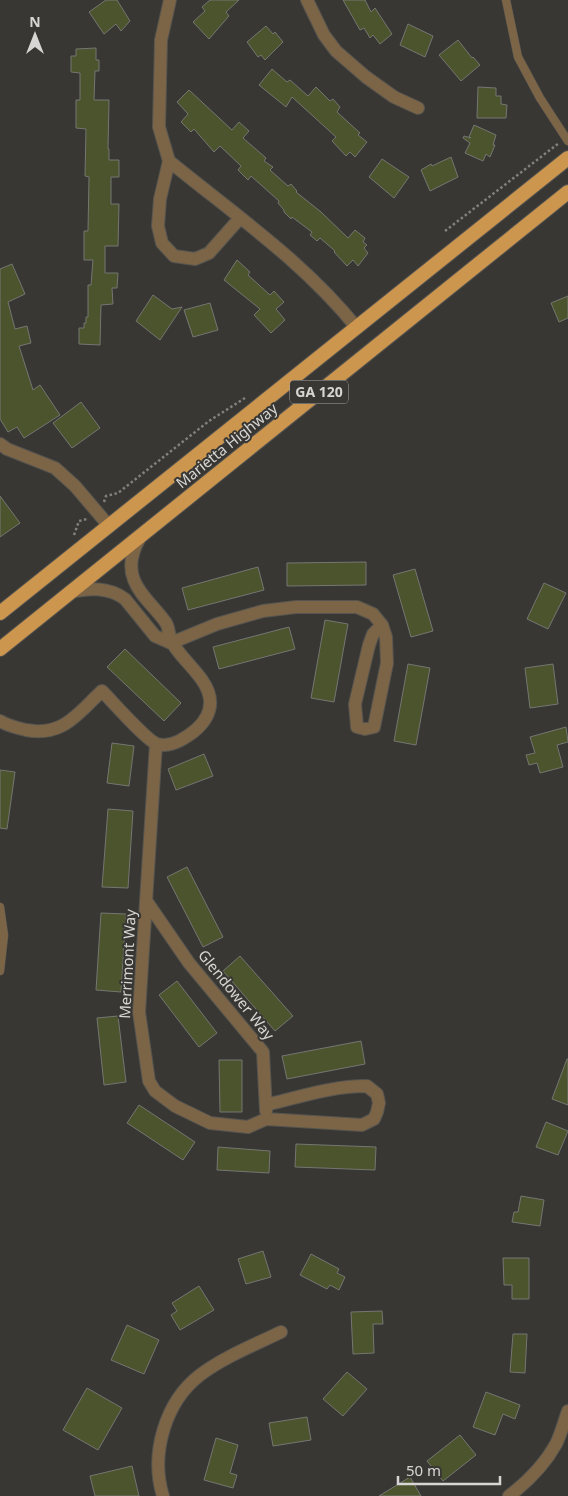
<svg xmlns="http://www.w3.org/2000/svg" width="568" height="1496" font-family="'Noto Sans',sans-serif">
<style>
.building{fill:#4b542d;stroke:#757672}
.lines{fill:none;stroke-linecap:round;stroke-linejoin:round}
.service-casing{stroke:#555450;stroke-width:9}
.minor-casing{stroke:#555450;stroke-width:14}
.trunk-casing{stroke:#555450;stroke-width:16}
.path{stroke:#82817e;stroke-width:2.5;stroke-dasharray:2.5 2.5;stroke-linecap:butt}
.service{stroke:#7c6446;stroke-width:8}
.minor{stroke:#7c6446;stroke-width:12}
.trunk{stroke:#cd964e;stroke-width:14}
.labels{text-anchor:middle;stroke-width:4;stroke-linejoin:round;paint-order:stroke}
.shield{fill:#383733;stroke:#a7a6a4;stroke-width:1}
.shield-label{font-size:14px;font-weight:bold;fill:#d7d6d4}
.street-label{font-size:15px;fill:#d7d6d4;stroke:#383733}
</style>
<rect width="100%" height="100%" fill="#383733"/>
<path class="building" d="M106 0H117L130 21 121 31 116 24 104 34 89 12Z
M210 0H239L226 12 229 16 209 39 193 22 205 11 202 7Z
M343 0H365L371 12 375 8 392 34 380 44 373 35 370 38 364 28 360 30Z
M408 24 433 36 425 57 400 45Z
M266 26 273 34 275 32 283 42 265 60 261 55 258 57 247 42Z
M458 40 472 58 473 57 480 65 461 81 439 55Z
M96 48V60H99V71H95L94 100H109L108 149H109V160H119V177H111V204H119L118 246H105V273H118L117 288H112L113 304 101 305 100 345 79 344V328H84V323H86V317H88V285H91L93 260H84V231H88L89 177 85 176 86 129 76 128V100H80V73L71 72V56H76V49Z
M272 69 287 82 290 80 308 96 316 87 330 101 333 99 340 107 337 112 360 133 358 135 367 142 355 157 350 152 346 156 332 141 336 137 292 97 286 107 259 85Z
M478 87 496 88V96H501V104L507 105 506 118H477Z
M189 90 232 130 239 122 249 131 243 138 266 158 264 161 273 167 270 170 288 186 291 184 297 191 296 192 321 212 348 238 355 230 365 238 363 242 367 245 364 248 368 253 358 266 353 260 347 266 334 252 335 251 320 238 317 241 310 235 312 232 292 217 291 219 284 212V210L278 203 279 201 251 176 248 180 238 170 241 166 220 146 214 152 194 129 191 132 181 122 188 114 177 102Z
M474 125 496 135 493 145H495L490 157 486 154 483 161 465 153 470 143 463 138 464 136 471 138 469 137Z
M451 157 458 177 430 191 421 170 431 164 432 166Z
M382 159 409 177 394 198 369 177Z
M237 260 250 272 248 275 270 295 274 291 284 302 276 309 285 320 271 333 254 315 260 309 224 280Z
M12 264 25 294 8 302 15 329 27 326 31 343 19 346 33 390 40 385 60 415 24 438 17 427 8 432 0 419V269Z
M153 295 172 309 182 307 160 340 136 321Z
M568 296V318L559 322 551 303Z
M210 303 218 330 193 337 184 310Z
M81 402 100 428 72 448 53 423Z
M0 496 20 523 0 537Z
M366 562V585L287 586V563Z
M258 567 264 590 188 610 182 588Z
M415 569 433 631 411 637 393 575Z
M544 583 566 593 548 629 527 619Z
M325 620 348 624 334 702 311 698Z
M289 627 295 649 219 669 213 647Z
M125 649 181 703 164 721 107 667Z
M408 664 430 668 416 745 394 741Z
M553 664 558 704 530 708 525 668Z
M566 727 568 742 557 745 563 767 540 773 537 763 529 765 526 755 535 753 530 737Z
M112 743 134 746 129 786 107 783Z
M204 754 213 776 176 790 168 769Z
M0 770 15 772 7 829 0 828Z
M108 809 133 811 128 888 102 887Z
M187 867 223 937 203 947 167 877Z
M101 913 126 914 121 992 96 990Z
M240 956 293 1016 275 1031 223 971Z
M177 981 217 1033 199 1047 159 995Z
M118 1016 126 1082 104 1085 97 1018Z
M361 1041 365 1064 287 1079 282 1056Z
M567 1059H568V1105L552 1099Z
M219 1060H242V1112H220Z
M139 1105 195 1142 183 1160 127 1123Z
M546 1122 568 1131 558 1155 536 1147Z
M296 1144 376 1147 375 1170 295 1167Z
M218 1147 270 1151 269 1173 217 1170Z
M521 1196 544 1200 540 1226 512 1222 514 1212H518Z
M263 1251 271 1277 246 1284 238 1259Z
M311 1254 339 1269 337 1273 345 1277 339 1290 330 1285 327 1289 300 1275Z
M503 1258H529V1299H512V1285H504Z
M199 1286 214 1310 180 1330 171 1315 177 1311 172 1303Z
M382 1311 383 1324H373L374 1353 353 1354 351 1312Z
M127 1325 159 1340 144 1374 111 1360Z
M513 1334H527L525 1373 510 1372Z
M347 1372 367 1389 343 1416 323 1399Z
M87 1388 122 1408 98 1450 63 1430Z
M486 1392 520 1405 515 1419 503 1414 495 1435 473 1427Z
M307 1417 311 1440 273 1446 269 1423Z
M460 1435 476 1455 443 1481 427 1461Z
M216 1438 238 1445 230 1473 237 1475 233 1488 204 1480Z
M132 1466 139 1496H95L90 1476Z
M410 1477 421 1496H379Z"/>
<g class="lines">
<defs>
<path id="service" d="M506 0 518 57 540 98 568 141
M0 907 4 935 0 971"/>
<path id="minor" d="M170 0 161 40 159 127 169 161 160 199 158 226 162 243 174 256 195 259 209 253 240 218
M307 0 324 35 336 51 366 77 394 97 418 108
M169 161C234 214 304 262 357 328
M0 444 7 449 55 468 75 486 109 526
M71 592C90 588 109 587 125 599L155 636 171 643
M171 643 217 624 263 611 296 607H357L373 614 382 625 386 637 387 663 374 727 365 729 357 727 355 704 369 645 373 634 382 625
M0 721C8 726 17 728 26 730 63 737 77 714 102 691 112 701 146 740 157 744 164 746 173 744 179 741 204 728 221 707 202 680 193 667 181 657 173 644 168 638 170 629 166 623 156 608 140 596 134 580 128 565 133 549 141 536
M156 744 139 1012 149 1081 155 1091 175 1106 210 1123 248 1127 266 1119 362 1125 374 1119 377 1112 379 1103 377 1094 367 1086C332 1086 299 1097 266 1105
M147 902 189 963 263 1052 266 1111
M163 1496C150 1454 165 1402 200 1375 224 1357 254 1345 281 1332
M509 1496C526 1483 545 1464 556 1444 561 1434 564 1422 568 1411"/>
<path id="trunk" d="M0 613 568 158
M0 649 568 192"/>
</defs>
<use href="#service" class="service-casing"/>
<use href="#minor" class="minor-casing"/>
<use href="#trunk" class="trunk-casing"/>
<path class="path" d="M445 231 559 143
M104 502 106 496 118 493 209 421 245 398
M74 535 79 521 87 519"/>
<use href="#service" class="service"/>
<use href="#minor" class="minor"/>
<use href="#trunk" class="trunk"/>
</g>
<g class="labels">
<rect class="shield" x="290" y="380.5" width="58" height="23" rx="4"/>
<g class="shield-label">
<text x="319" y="397">GA 120</text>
</g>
<g class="street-label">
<text transform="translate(227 446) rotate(-39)" y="5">Marietta Highway</text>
<text transform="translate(128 964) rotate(-87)" y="5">Merrimont Way</text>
<text transform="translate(236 995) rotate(51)" y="5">Glendower Way</text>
</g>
</g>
<g transform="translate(35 35)" stroke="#383733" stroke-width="4" paint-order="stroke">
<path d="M0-4L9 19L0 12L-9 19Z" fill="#d7d6d4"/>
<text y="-8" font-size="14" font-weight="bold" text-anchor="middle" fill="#d7d6d4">N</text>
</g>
<path d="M398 1476v8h102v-8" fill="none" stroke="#d7d6d4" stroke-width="2.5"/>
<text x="406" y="1476" font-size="15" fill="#d7d6d4" stroke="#383733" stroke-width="4" paint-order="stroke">50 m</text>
</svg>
